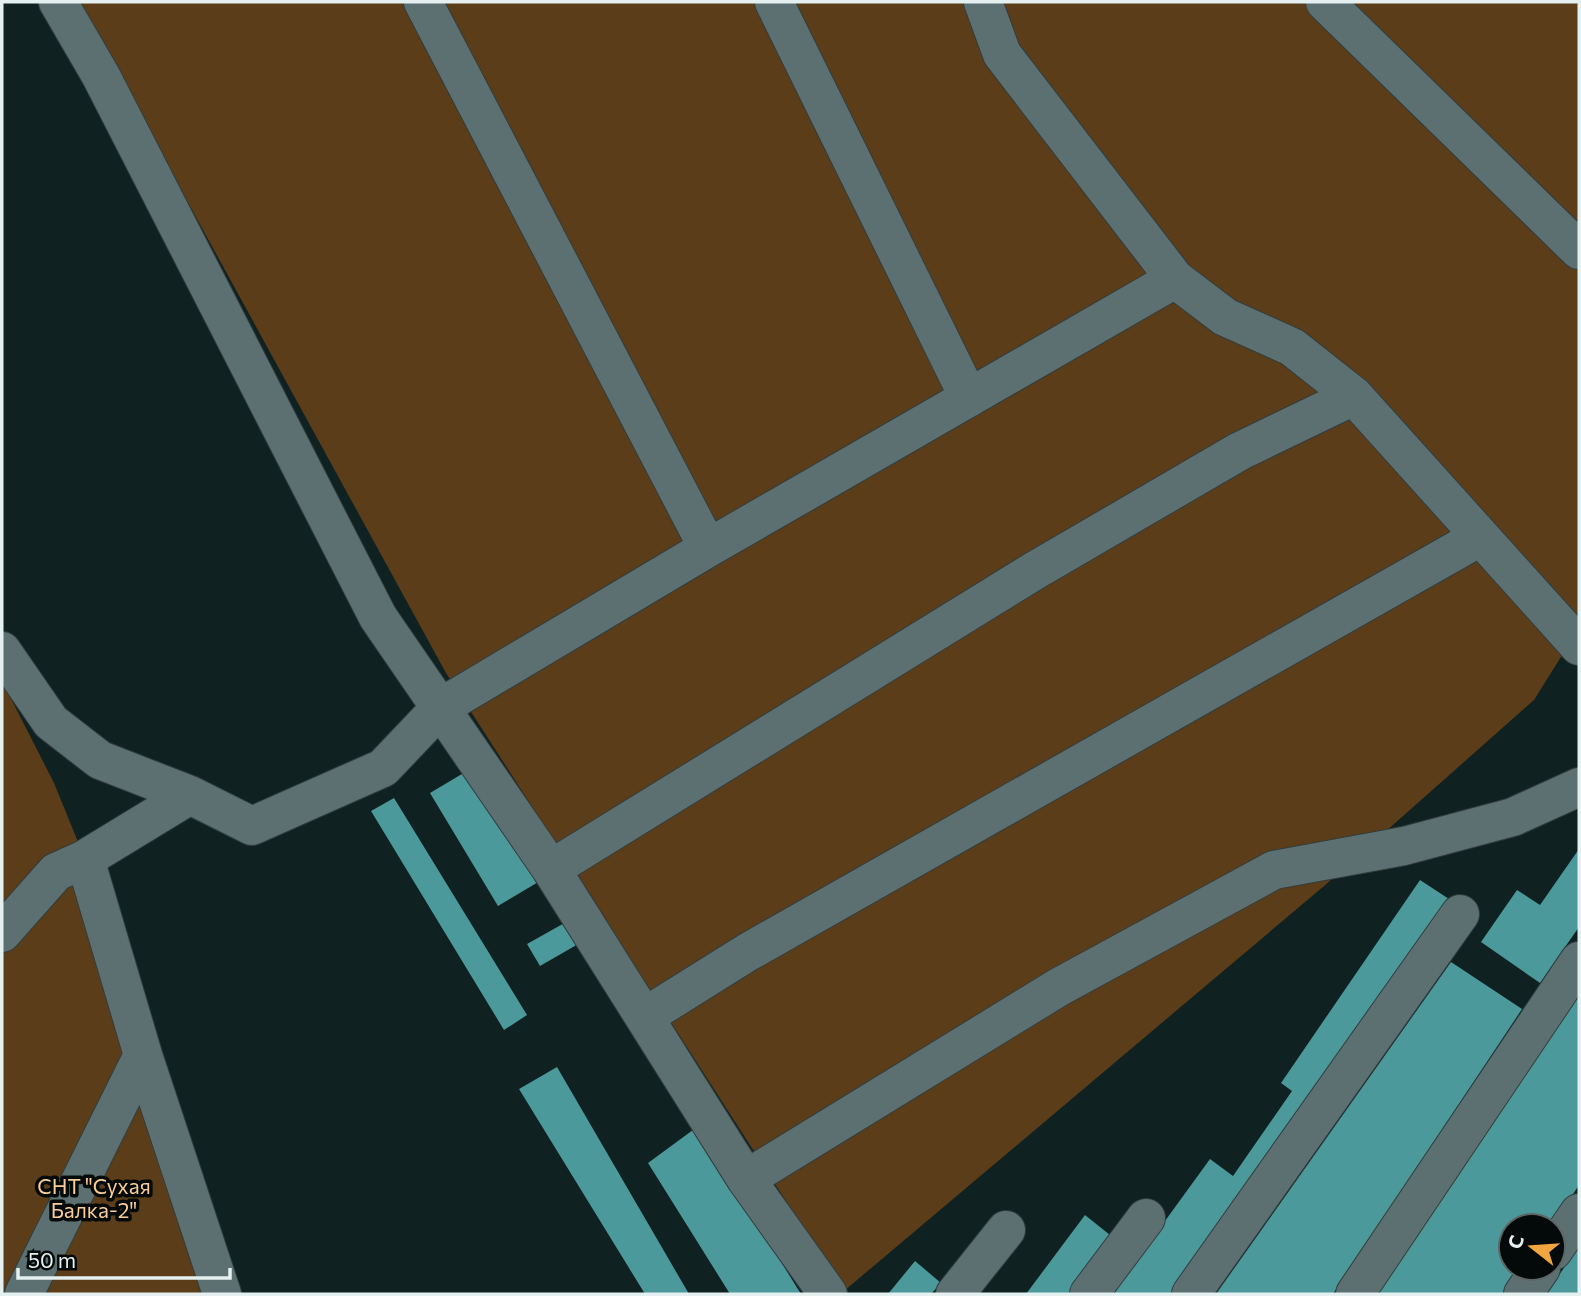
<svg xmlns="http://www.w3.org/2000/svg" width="1581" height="1296" font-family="Commissioner,sans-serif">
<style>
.green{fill:#5b3e19}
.building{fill:#4b999b}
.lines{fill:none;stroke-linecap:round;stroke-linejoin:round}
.minor-casing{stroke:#323d3d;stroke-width:40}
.minor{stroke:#5d7071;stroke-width:38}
.labels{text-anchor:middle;stroke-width:7;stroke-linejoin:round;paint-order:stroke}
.park-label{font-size:21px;fill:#facc98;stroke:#040909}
</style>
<rect width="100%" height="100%" fill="#102121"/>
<path class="green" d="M78 2H1579V628L1534 700 1324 886 844 1291 446 673Z
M2 681 54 783 85 859 222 1294H2Z"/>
<path class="building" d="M472 768 540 881 498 906 430 793Z
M394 798 527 1015 504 1030 371 811Z
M1579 849V927L1540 983 1481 942 1517 890 1540 905Z
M1420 880 1449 899 1171 1294H1112L1210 1159 1233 1176 1292 1091 1281 1083Z
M568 921 580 943 540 966 527 944Z
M1451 962 1522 1009 1333 1294H1216Z
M1579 994V1185L1552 1226H1511V1268H1523L1505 1294H1373Z
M557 1067 689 1294H645L519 1089Z
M697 1127 801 1294H730L648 1163Z
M1085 1215 1115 1239 1073 1294H1026Z
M1579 1246V1294H1546Z
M915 1261 941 1283 931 1294H888Z"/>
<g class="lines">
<defs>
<path id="minor" d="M58 2 101 76 378 617 551 869 746 1179 1059 987 1274 870 1404 846 1513 817 1579 787
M423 2 708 548
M774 2 969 398
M983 2 1002 54 1175 279
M1325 2 1579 250
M2 651 51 722 100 760 190 795
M85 859 143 1055 222 1294
M551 869 1034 571 1240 451 1354 396
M2 933 56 872 85 859 190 795 252 826 383 768 441 707 708 548 1175 279 1225 317 1292 347 1354 396 1579 646
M644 1017 748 952 1480 537
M746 1179 828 1294
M1553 1251 1579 1213
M24 1294 143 1055
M955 1294 1006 1230
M1089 1294 1146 1218
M1191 1294 1460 914
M1355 1294 1579 961
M1523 1294 1541 1268"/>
</defs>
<use href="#minor" class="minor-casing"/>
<use href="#minor" class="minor"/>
</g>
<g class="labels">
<g class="park-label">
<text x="94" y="1194">СНТ "Сухая<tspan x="94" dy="24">Балка-2"</tspan></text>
</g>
</g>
<rect width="1581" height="1296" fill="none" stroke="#e5f0f0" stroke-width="7"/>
<g transform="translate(1532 1247) rotate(287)"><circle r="33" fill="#040909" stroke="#5e6565" stroke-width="2"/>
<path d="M0-5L12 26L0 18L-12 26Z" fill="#f1a540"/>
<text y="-10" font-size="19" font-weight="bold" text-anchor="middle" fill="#e5f0f0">С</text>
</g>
<path d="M18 1268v10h212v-10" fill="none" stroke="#e5f0f0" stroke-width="3.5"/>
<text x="28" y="1268" font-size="21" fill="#e5f0f0" stroke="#040909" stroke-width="5" paint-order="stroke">50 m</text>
</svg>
